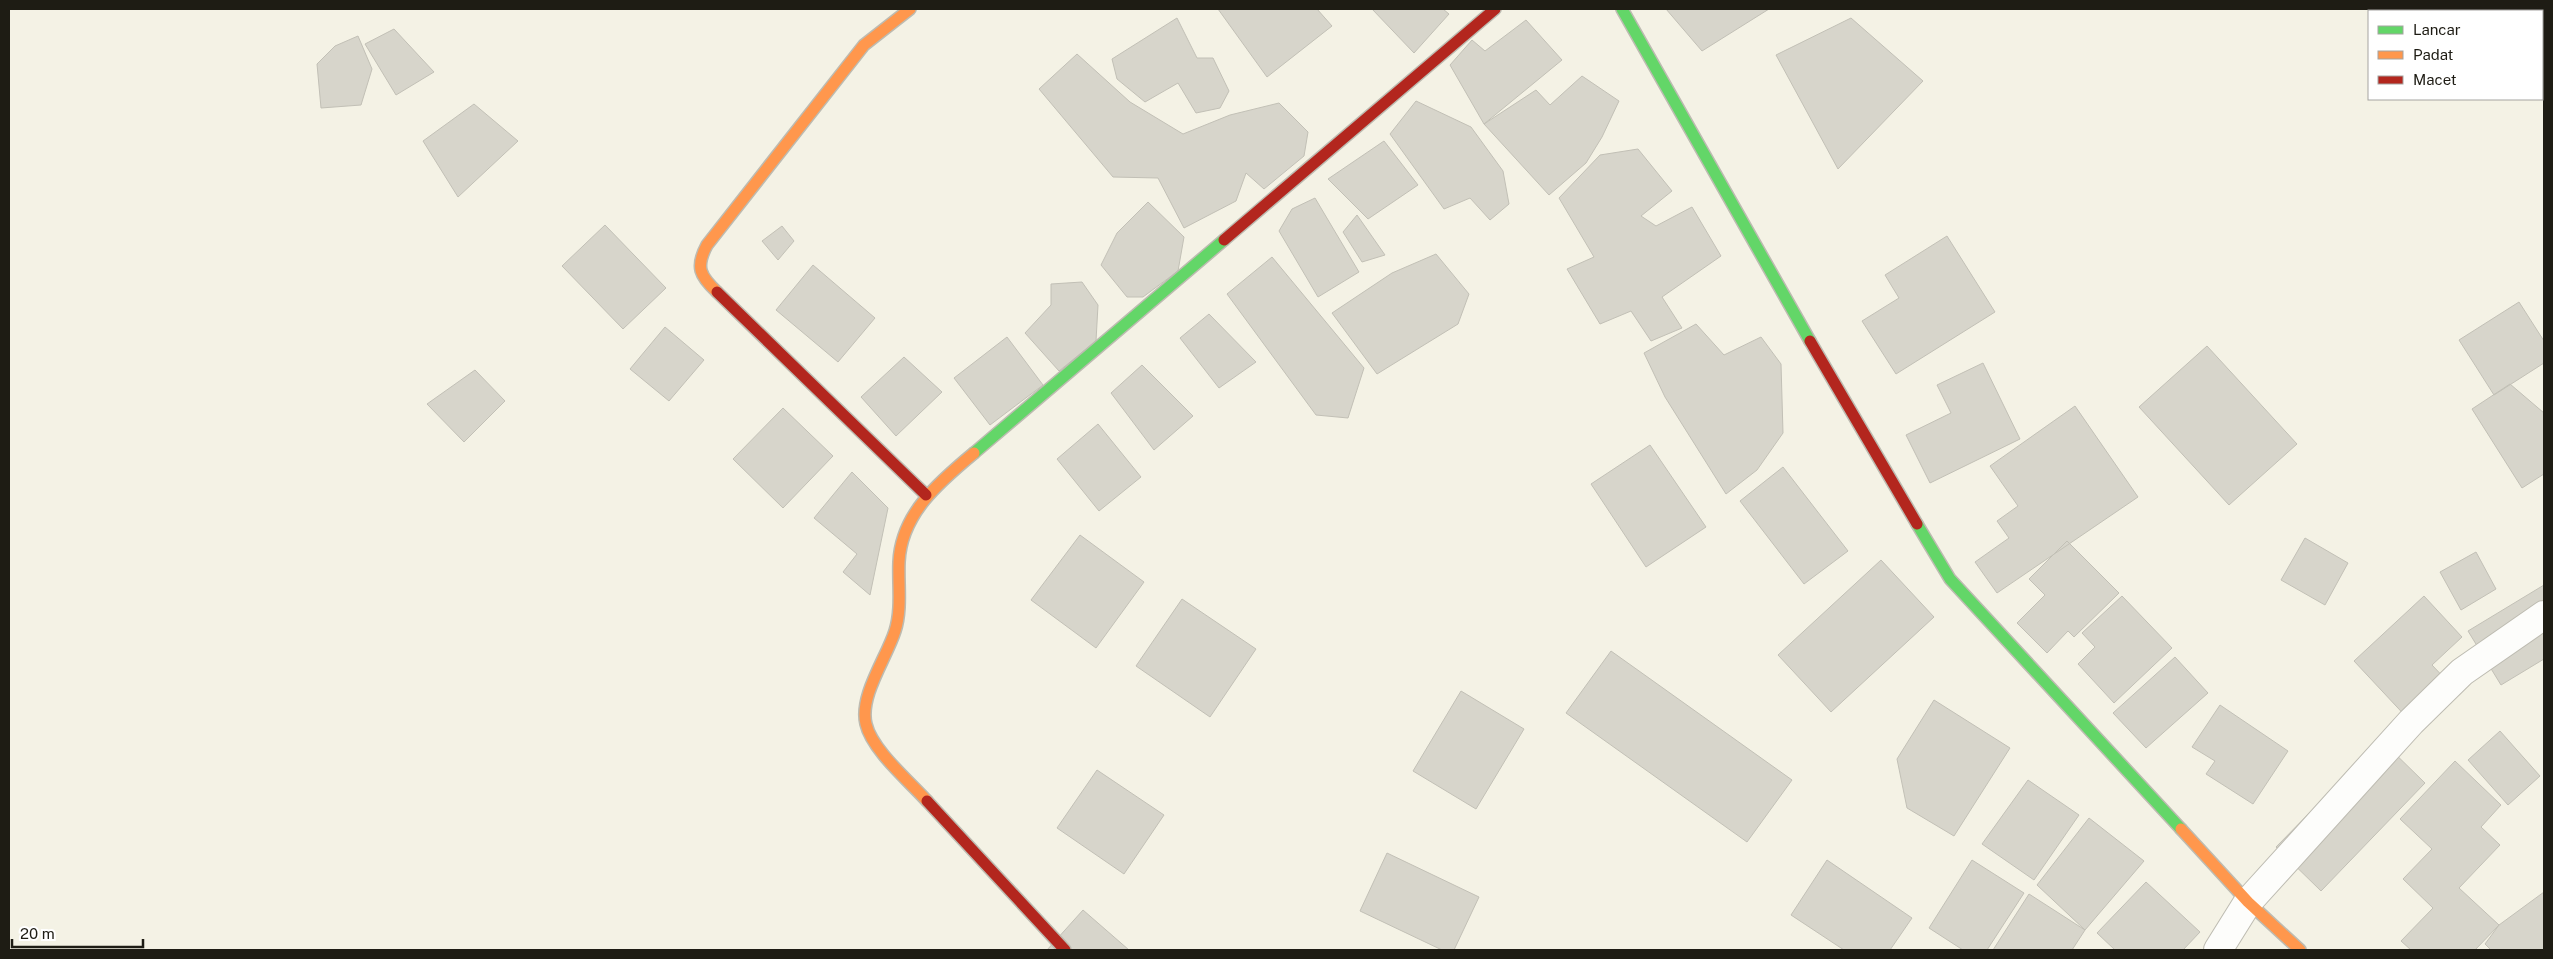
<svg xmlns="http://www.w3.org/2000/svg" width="2553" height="959" font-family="'Public Sans',sans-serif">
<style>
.building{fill:#d7d5cb;stroke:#c2c0b6}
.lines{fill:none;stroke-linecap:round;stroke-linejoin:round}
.street-casing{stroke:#bdbbb1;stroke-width:30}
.fast-casing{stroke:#bdbbb1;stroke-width:14}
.slow-casing{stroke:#bdbbb1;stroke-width:14}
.jam-casing{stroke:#bdbbb1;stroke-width:14}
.street{stroke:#fdfdfb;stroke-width:28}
.fast{stroke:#63d668;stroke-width:11}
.slow{stroke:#ff974d;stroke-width:11}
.jam{stroke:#b3261e;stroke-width:11}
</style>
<rect width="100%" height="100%" fill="#f4f2e5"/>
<path class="building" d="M1218 9H1317L1332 26 1267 77Z
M1372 9H1443L1449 14 1414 53Z
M1666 9H1769L1702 51Z
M1177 18 1197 58H1213L1229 91 1220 108 1196 113 1178 83 1145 102 1117 79 1112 59Z
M1851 18 1923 81 1838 169 1776 55Z
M1526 20 1562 60 1484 124 1450 65 1472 40 1485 51Z
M394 29 434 72 396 95 365 44Z
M358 36 372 69 361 105 321 108 317 64 335 46Z
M1077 54 1130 102 1183 134 1230 115 1279 103 1308 132 1304 156 1264 189 1246 173 1236 201 1184 228 1158 178 1113 177 1039 89Z
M1582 76 1619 101 1602 137 1586 163 1549 195 1484 124 1536 90 1550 105Z
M1416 101 1471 127 1503 171 1509 204 1490 220 1470 198 1444 209 1390 134Z
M474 104 518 141 458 197 423 141Z
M1384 141 1418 185 1368 219 1328 179Z
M1638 149 1672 191 1641 216 1656 226 1692 207 1721 256 1662 297 1682 328 1651 341 1631 311 1600 324 1567 269 1594 257 1559 198 1600 155Z
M1315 198 1359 272 1318 297 1279 231 1292 209Z
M1148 202 1184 237 1178 271 1143 297H1127L1101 265 1117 233Z
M1357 215 1385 255 1362 262 1343 232Z
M605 225 666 288 623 329 562 266Z
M782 226 794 241 778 260 762 241Z
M1947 236 1995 312 1896 374 1862 321 1899 298 1885 275Z
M1436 254 1469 294 1458 324 1377 374 1332 313 1392 273Z
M1272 257 1364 368 1348 418 1316 415 1227 294Z
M813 265 875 318 838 362 776 310Z
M1082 282 1098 305 1096 341 1059 371 1025 333 1051 305V284Z
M2519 302 2544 341V363L2494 395 2459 340Z
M1209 314 1256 362 1219 388 1180 338Z
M1696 324 1724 355 1761 337 1781 364 1783 433 1757 470 1726 494 1665 397 1644 353Z
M665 327 704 360 669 401 630 369Z
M1007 337 1043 385 990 425 954 378Z
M2207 346 2297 444 2229 505 2139 407Z
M904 357 942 392 896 436 861 397Z
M1983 363 2020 439 1930 483 1906 435 1951 413 1937 385Z
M1142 365 1193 416 1154 450 1111 393Z
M475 370 505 401 464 442 427 404Z
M2510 384 2544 413V474L2522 488 2472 409Z
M2075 406 2138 497 1997 593 1975 562 2009 538 1997 521 2018 506 1990 466Z
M783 408 833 456 783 508 733 459Z
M1098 424 1141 477 1099 511 1057 459Z
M1650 445 1706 527 1646 567 1591 484Z
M1783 467 1848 551 1804 584 1740 501Z
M852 472 888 508 870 595 843 572 857 554 814 518Z
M1080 535 1144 582 1096 648 1031 600Z
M2305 538 2348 563 2325 605 2281 580Z
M2067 541 2119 593 2074 637 2068 631 2047 653 2017 623 2045 595 2029 579Z
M2476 552 2496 589 2461 610 2440 572Z
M1881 560 1934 617 1831 712 1778 655Z
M2544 585V659L2501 685 2468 631Z
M2122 596 2172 648 2114 703 2078 664 2095 647 2082 633Z
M2424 596 2462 637 2432 665 2451 685 2411 722 2354 661Z
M1182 599 1256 649 1210 717 1136 666Z
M1611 651 1792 780 1747 842 1566 713Z
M2175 657 2208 693 2146 748 2113 713Z
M1461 691 1524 729 1476 809 1413 771Z
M1934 700 2010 748 1954 836 1907 808 1897 759Z
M2220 705 2288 751 2253 804 2206 774 2215 761 2192 747Z
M2500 731 2540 776 2508 805 2468 760Z
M2381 740 2425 783 2321 891 2276 847Z
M2455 761 2501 805 2481 827 2500 845 2459 888 2499 925 2475 950H2411L2401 941 2433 908 2403 879 2432 849 2400 819Z
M1097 770 1164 815 1124 874 1057 828Z
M2028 780 2079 815 2034 880 1982 844Z
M2089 818 2144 861 2085 930 2037 885Z
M1387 853 1479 897 1454 950H1442L1360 911Z
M1827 860 1912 918 1890 950H1844L1791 915Z
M1972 860 2024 893 1987 950H1963L1929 928Z
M2146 882 2200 932 2183 950H2115L2097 933Z
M2544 892V950H2491L2485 944 2499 925Z
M2029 894 2085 930 2072 950H1993Z
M1083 910 1129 950H1047Z"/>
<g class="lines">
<defs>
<path id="street" d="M2218 950 2248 902 2411 722 2462 672 2544 615"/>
<path id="fast" d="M1622 9 1810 341
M974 453 1224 240
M1917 524 1950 579 2181 829"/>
<path id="slow" d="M717 292C700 276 695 267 707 245L864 45 910 9
M927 801C909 781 872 750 866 724 859 696 887 657 895 631 902 609 898 585 899 562 901 514 939 482 974 453
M2181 829 2248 902 2300 950"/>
<path id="jam" d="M1224 240 1495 9
M717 292 926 495
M1810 341 1917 524
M927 801 1065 950"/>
</defs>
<use href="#street" class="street-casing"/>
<use href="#fast" class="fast-casing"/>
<use href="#slow" class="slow-casing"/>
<use href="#jam" class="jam-casing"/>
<use href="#street" class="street"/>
<use href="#fast" class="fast"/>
<use href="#slow" class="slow"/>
<use href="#jam" class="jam"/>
</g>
<rect width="2553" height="959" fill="none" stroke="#1e1c14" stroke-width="20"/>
<rect x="2368" y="10" width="175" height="90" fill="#ffffff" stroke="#a5a4a1"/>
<rect x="2378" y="26" width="25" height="8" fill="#63d668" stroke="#a5a4a1"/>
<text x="2413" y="35" font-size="15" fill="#1e1c14">Lancar</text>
<rect x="2378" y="51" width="25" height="8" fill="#ff974d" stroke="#a5a4a1"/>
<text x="2413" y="60" font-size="15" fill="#1e1c14">Padat</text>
<rect x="2378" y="76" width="25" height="8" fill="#b3261e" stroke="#a5a4a1"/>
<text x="2413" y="85" font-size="15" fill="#1e1c14">Macet</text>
<path d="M12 939v8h131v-8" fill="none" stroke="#1e1c14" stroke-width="2.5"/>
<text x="20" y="939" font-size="15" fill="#1e1c14" stroke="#ffffff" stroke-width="4" paint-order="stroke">20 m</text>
</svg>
